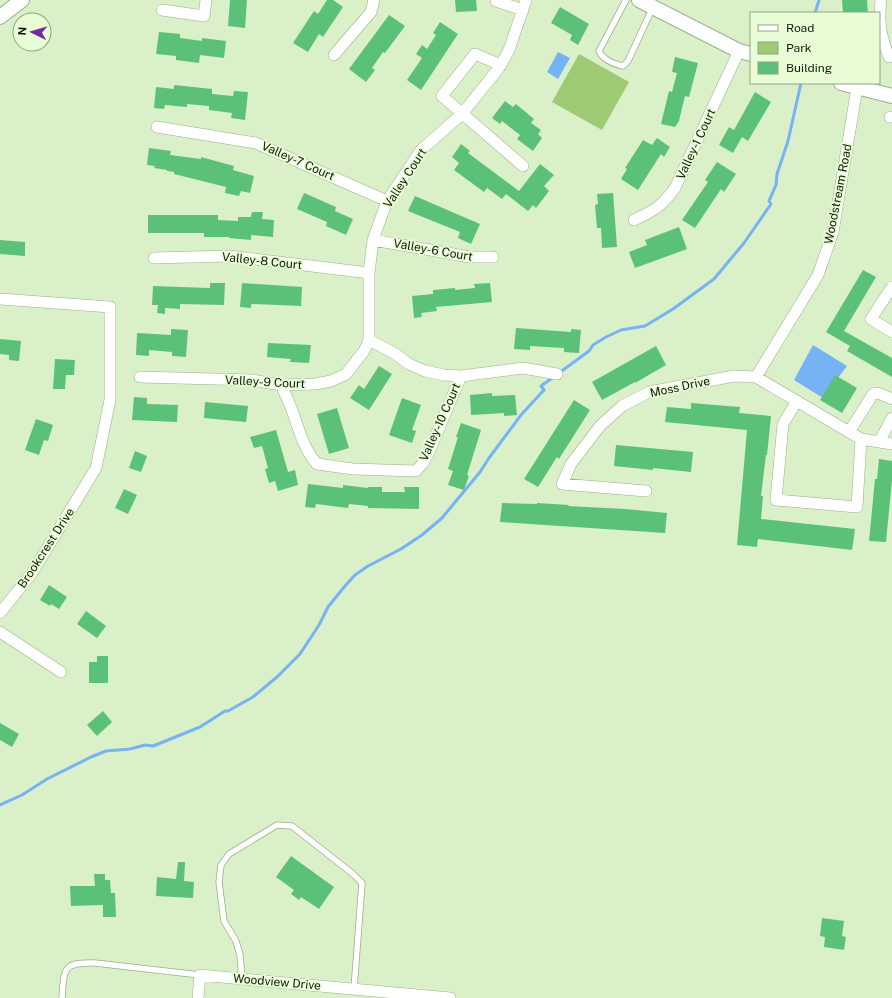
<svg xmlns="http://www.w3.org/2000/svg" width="892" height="998" font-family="'Public Sans',sans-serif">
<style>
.green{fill:#9eca73}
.water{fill:#75b3f4}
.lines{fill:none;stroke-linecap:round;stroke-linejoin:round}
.stream{stroke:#75b3f4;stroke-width:3}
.building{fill:#5cc178}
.service-casing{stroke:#9baf89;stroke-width:7}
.minor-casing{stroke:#9baf89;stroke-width:12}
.tertiary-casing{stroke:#9baf89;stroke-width:16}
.service{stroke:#fff;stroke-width:5.5}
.minor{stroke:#fff;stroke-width:11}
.tertiary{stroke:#fff;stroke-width:14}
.labels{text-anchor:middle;stroke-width:3.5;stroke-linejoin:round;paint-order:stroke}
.street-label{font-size:12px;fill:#131a0c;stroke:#e8fdd5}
</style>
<rect width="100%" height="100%" fill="#daf0c8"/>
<path class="green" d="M579 54 629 82 602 130 552 102Z"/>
<path class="water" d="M558 52 570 58 558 79 547 72Z
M813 345 847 366 823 398 794 380Z"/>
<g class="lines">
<path class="stream" d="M815 13 819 0
M559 373 589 351 593 345 606 337 621 330 645 326 673 309 714 279 744 243 771 204 769 201 776 185 777 174 788 141 801 83
M0 805 22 795 47 779 91 757 106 751 130 749 145 745 153 746 168 740 200 727 225 711H228L253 697 277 677 300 654 319 625 328 607 345 586 355 575 368 566 401 549 422 535 442 518 480 472 489 458 521 415 544 390 541 386 555 376"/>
</g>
<path class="building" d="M230 0H247L245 28 228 26Z
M327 0H333L343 7 323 37 319 34 308 52 293 43 314 11 318 14Z
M455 0H476L477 11 456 12Z
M842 0H867L868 13H843Z
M560 7 589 24 578 45 570 40 572 35 551 23Z
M389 15 405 26 385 53 383 52 372 68 375 70 366 82 349 69Z
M440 22 458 34 421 90 407 80 422 58 416 54 422 45 427 49 436 35 433 33Z
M159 32 180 34V38L202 41V38L226 41 224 58 200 55 199 63 176 60V56L156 54Z
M675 57 698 63 689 97 685 96 679 121 675 127 661 124 669 91 672 92 677 73 672 72Z
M174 85 212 89V94L233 96 234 91 248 92 245 120 231 118 232 113 209 110V106L187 104V107L165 105 164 109 154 108 156 87 174 89Z
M755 92 771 102 748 141 742 137 733 153 719 145 729 127 734 130Z
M505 101 513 107 516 104 534 119 531 123 541 130 538 134 542 138 533 151 517 139 520 135 502 121 500 124 492 118Z
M657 138 670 147 664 157 661 154 638 190 621 179 627 169 625 168 643 140 652 145Z
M461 144 470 151 468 153 519 191 540 164 554 175 544 186 549 191 536 208 533 205 528 211 506 194 502 199 487 188 484 192 454 170 459 163 452 157Z
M149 148 171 151 170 155 201 159V157L234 166 233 170 254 176 250 193 241 191 239 196 225 193 226 187 174 174V172L167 171V170L154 168 155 166 147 165Z
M717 162 736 174 724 192 721 189 695 228 682 220 708 182 705 180Z
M304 193 336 207 335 211 353 219 346 235 326 226 327 222 297 209Z
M613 193 617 247 602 248 601 228H597L595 205 598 204 597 194Z
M415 196 480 224 471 244 458 238 460 232 408 211Z
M252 212H263L262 219 274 220 273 237 251 235V240L229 238V237H204V233H148V215H218V220L238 221V217H251Z
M679 227 687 249 635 268 629 252 647 245 645 240Z
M0 240 25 242V256L0 254Z
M863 270 876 277 844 331 892 358V377L847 351 850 346 826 332Z
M210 283H225L224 305 180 304V309L165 308V314L157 313 158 305H152L153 286 210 288Z
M242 283 302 287 301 306 251 304V308L240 307Z
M490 283 492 302 436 307 437 311 421 313 422 317 414 318 412 296 433 294V290L455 288V290L475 288 474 284Z
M516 328 571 332V329L581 330 579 353 564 352V348L530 346V350L514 349Z
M171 329 188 330 186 357 172 356V352L149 350V356L136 355 137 333 171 335Z
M0 339 21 341 19 361 9 360V355L0 354Z
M268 343 311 345 309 363 290 362 291 359 267 357Z
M656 346 666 365 635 383V382L602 400 592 382Z
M55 359 75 360 74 375H66L65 389H53Z
M379 366 392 374 369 410 350 398 359 385 364 389Z
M835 375 857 388 842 413 820 400Z
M492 393V396L515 395 517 415 504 416V413L471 415 470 395Z
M134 397 147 398V404L178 405 177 422 132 420Z
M402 398 421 405 412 430 416 431 412 443 389 435Z
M574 400 590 410 559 459 557 457 538 487 524 479Z
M205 402 248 406 246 422 204 418Z
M691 403 740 407 739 413 771 416 767 455H766L761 496H763L761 519 855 529 852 550 758 539 757 547 737 545 747 430 665 422 667 407 691 409Z
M337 408 349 448 329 454 317 414Z
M36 419 53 425 48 441 44 440 39 455 25 450Z
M461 423 481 430 467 475 469 476 464 490 448 485 453 471 448 469 458 437H456Z
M276 430 288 472 295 470 298 485 278 491 275 481 269 483 265 469 268 468 262 446 254 448 250 437Z
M616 445 693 452 691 472 653 468V470L614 466Z
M135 451 147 456 141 472 129 468Z
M879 459 892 461V480L886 542 869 541 875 479H877Z
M308 484 343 488V485L368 488V487H382V492H405L404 487H419V509L368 508V506L349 504 348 508 316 504 315 508 305 507Z
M124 489 137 495 128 514 115 508Z
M502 503 537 504V503L569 505 568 506 625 509 667 513 665 533 500 522Z
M49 585 67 597 59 609 51 604 50 606 40 600Z
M86 611 106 626 97 638 77 624Z
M97 656H108V683H89V662H97Z
M103 711 112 722 97 736 87 725Z
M0 723 19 734 12 747 0 740Z
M291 856 334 887 319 909 301 897 299 900 291 894 294 890 276 877Z
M178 862H185L184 881 194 882 193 898 156 896 157 877 176 879Z
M94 874H105V880H110L111 893H115L116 917H103V905L71 906 70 886H95Z
M822 918 844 921 842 936 846 937 844 950 824 947 825 937 820 936Z"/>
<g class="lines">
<defs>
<path id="service" d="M626 0 599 51C603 60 614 64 623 66L628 61 653 7
M242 979 240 955 236 941 224 921 219 882 221 865 229 854 277 825 292 826 353 874 362 883 354 989
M62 998C64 968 63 962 95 963L200 975"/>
<path id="minor" d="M496 0V1L523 10
M881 0C878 22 881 37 889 57
M162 10 204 16 206 0
M334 55 371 12 374 0
M501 65 475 54 442 96 523 166
M890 117H892
M157 127 256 143 387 201
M634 220C655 210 661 207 675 188L739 51
M373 240 470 257H493
M154 258 229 256 369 273
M892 287 871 319 892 332
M0 299 110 307V400L96 468 32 573 0 613
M369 340 394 353 409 364 425 371 444 375 461 376 523 368 557 374
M140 377 252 380 281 385 315 384 331 381 346 374 364 351 369 340V273L373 240 387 201 421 150 462 114 499 68 509 50 526 0
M756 377 818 275 833 232 857 88
M281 385C284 391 287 398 290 405 298 425 302 447 317 464L353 469 416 471 423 463 429 452 461 376
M797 401 783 424 776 500 857 507 861 439
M849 432 873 394 878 393 892 399
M879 442 892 418
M646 491 562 484 571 464 600 426 622 406 649 392 734 376 756 377 861 439 892 444
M0 632 61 672
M198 998 200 975 450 998"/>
<path id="tertiary" d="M639 0 739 51 751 54
M0 17 22 0
M841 83 892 96"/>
</defs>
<use href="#service" class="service-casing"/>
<use href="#minor" class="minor-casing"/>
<use href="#tertiary" class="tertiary-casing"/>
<use href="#service" class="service"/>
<use href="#minor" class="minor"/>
<use href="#tertiary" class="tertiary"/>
</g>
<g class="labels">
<g class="street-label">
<text transform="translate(696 144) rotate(-65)" y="4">Valley-1 Court</text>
<text transform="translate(298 161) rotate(24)" y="4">Valley-7 Court</text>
<text transform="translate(405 178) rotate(-57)" y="4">Valley Court</text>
<text transform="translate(838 194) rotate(-79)" y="4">Woodstream Road</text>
<text transform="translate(433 250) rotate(10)" y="4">Valley-6 Court</text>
<text transform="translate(262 261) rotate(6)" y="4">Valley-8 Court</text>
<text transform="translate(265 382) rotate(3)" y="4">Valley-9 Court</text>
<text transform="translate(680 387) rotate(-12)" y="4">Moss Drive</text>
<text transform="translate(440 422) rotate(-66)" y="4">Valley-10 Court</text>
<text transform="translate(46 548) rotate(-57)" y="4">Brookcrest Drive</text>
<text transform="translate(277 982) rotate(5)" y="4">Woodview Drive</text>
</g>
</g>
<rect x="750" y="12" width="130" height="72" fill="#e8fdd5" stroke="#93a285"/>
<rect x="758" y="25" width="20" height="6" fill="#ffffff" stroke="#93a285"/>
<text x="786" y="32" font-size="12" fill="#131a0c">Road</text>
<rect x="758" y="42" width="20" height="12" fill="#9eca73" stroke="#93a285"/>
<text x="786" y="52" font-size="12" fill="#131a0c">Park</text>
<rect x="758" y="62" width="20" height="12" fill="#5cc178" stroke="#93a285"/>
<text x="786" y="72" font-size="12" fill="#131a0c">Building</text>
<g transform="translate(32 32) rotate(275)"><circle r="19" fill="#e8fdd5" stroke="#93a285"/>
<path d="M0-3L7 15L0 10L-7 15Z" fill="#752b9e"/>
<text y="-6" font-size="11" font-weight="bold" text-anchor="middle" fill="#131a0c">N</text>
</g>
</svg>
